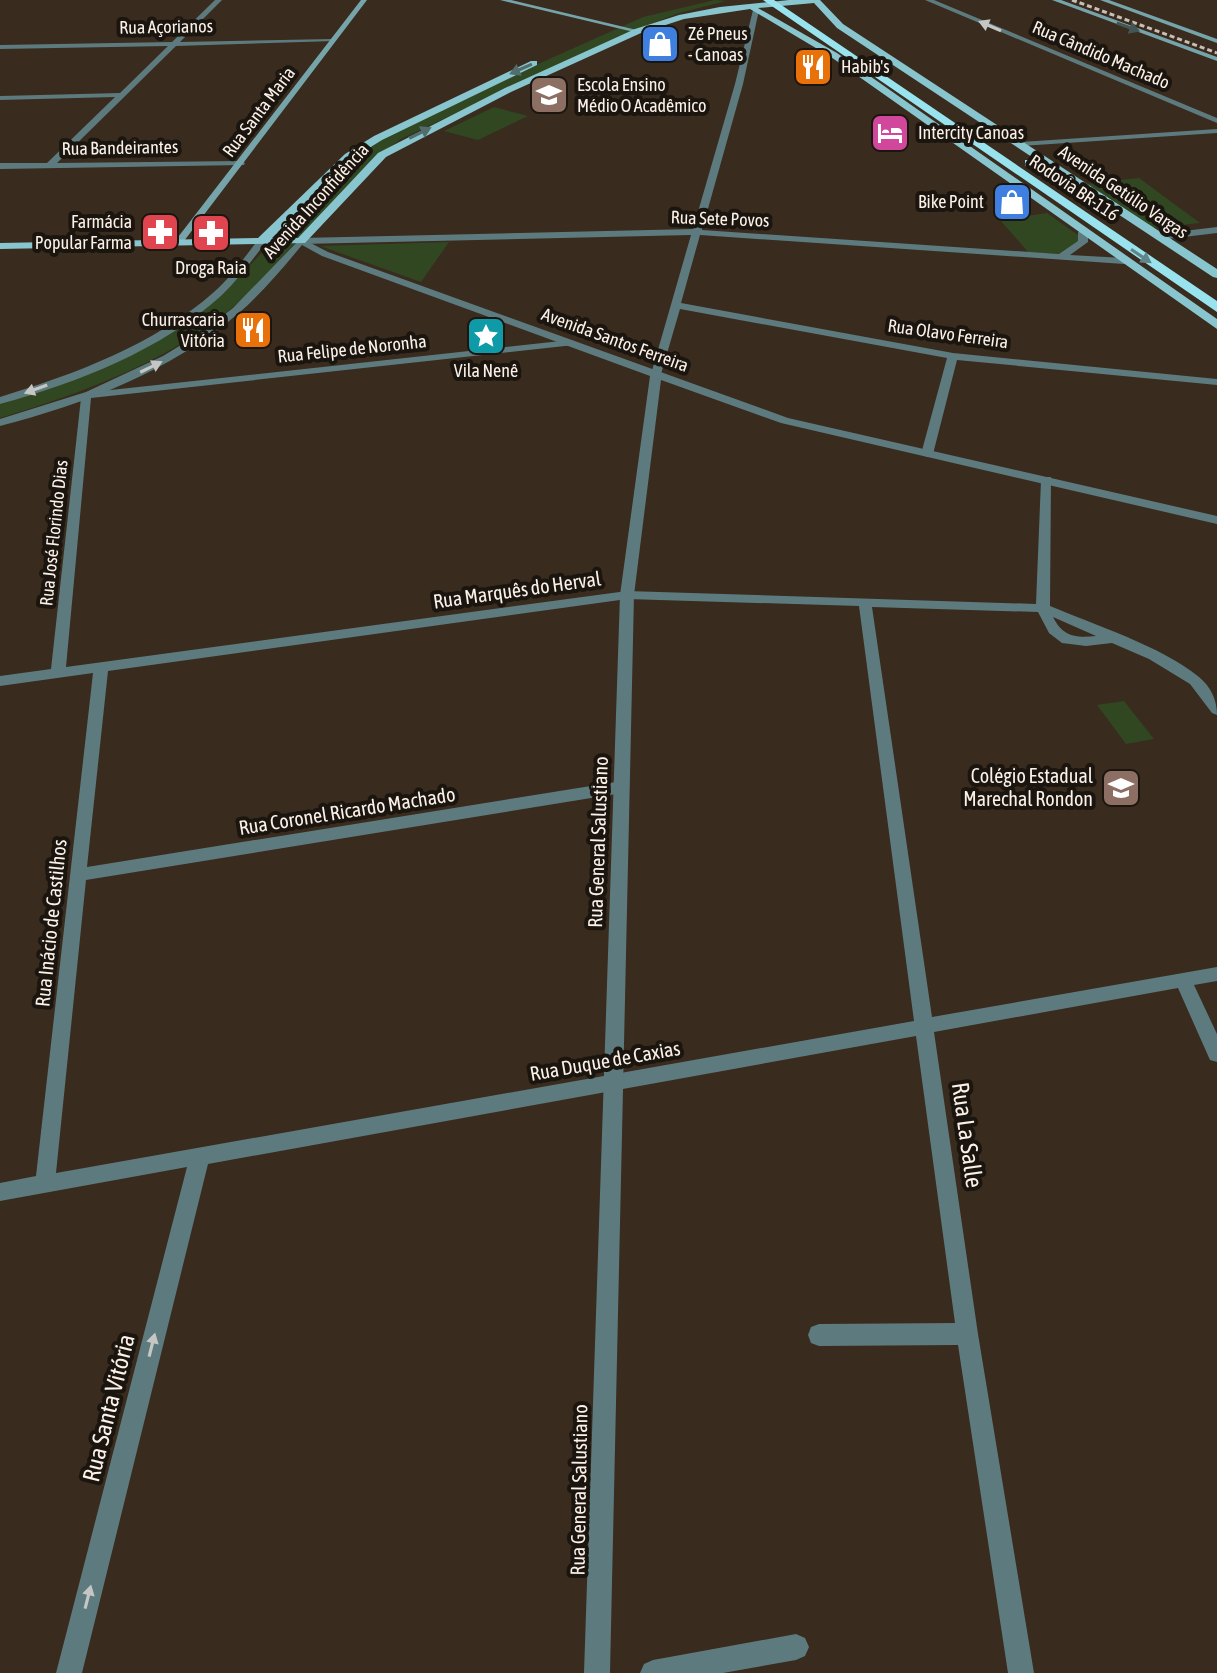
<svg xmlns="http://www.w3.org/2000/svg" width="1217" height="1673" font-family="'Asap Condensed',sans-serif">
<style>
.green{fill:#304722}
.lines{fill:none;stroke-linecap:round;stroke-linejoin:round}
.minor{fill:#5d7a7e;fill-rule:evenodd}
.tertiary{fill:#5d7a7e;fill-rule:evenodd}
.secondary{fill:#76a4ab;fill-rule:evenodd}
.primary{fill:#89c5ce;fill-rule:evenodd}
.motorway{fill:#99e3ee;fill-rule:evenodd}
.rail{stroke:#cabfb6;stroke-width:3;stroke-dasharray:5 3;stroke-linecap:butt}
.oneway{fill:#c4c7c4}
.oneway2{fill:#455}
.oneway3{fill:#526d6e}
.oneway4{fill:#60868a}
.labels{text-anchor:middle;stroke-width:8;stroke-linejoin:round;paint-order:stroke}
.far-street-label{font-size:18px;fill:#fbf1e9;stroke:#1b150f}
.far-poi-label{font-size:18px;fill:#fbf1e9;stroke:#1b150f;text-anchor:start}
.street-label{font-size:20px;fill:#fbf1e9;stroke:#1b150f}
.poi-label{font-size:20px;fill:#fbf1e9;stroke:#1b150f;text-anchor:end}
.near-street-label{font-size:24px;fill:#fbf1e9;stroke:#1b150f}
</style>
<rect width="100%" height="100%" fill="#392b1d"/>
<path class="green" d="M715 0 726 1 679 13 622 35 401 139C338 183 298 249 241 300 174 360 85 392 0 418V404L23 397 184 323 223 294 351 158 381 139 487 87 643 17Z
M494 107 528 116 478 140 444 131Z
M1139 178 1200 223 1153 228 1084 184Z
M1047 213 1078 235V242L1060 254 1028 252 1000 220Z
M449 242 421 282 320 246Z
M1124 701 1154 739 1126 744 1097 705Z"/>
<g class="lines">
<path class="minor" d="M215 0H222L180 42 332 39 335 41 176 46 57 163 241 161 245 163 244 165 0 169V163H47L115 97 0 100V96L120 93 168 46 0 49V45L172 42Z
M925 0H934L1217 118V123Z
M756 8 759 10 743 84 702 230 1059 254 1078 241V232L1083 229 1088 232V242L1070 255 1124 258 1129 261 1124 264 700 235 681 303 953 353 1217 379V385L957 360 933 454 927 457 921 454 947 358 680 309 661 374 652 376 651 374 691 235 301 244 296 241 301 238 693 229 735 84 753 10Z
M1217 129V133L1021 146 1017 144 1021 142Z
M1217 227V233L1159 240 1154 237 1159 234Z
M570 340 574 341V345L91 398 66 667 627 591 1036 604 1041 480 1043 477H1051L1050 606C1095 625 1161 646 1199 677 1211 687 1217 700 1217 715L1212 713 1190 684 1149 659 1112 643 1086 646 1062 643 1049 633 1038 612 872 607 932 1017 1217 967V981L1194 985 1217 1034V1062L1210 1060 1178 988 934 1032 978 1334 1034 1673H1008L958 1345 819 1346 811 1343 808 1335 811 1327 819 1324 955 1323 916 1036 208 1164 82 1673H56L187 1167 0 1201V1183L36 1176 93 673 0 686V676L51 669 81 398 92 392ZM627 599 859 606 914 1021 56 1173 86 880 622 793 630 787 622 781 87 867 108 671ZM1053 617 1096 636C1076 638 1063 637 1053 617Z
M796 1634 805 1638 809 1647 805 1656 796 1660 723 1673H640L644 1664 653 1660Z"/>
<path class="tertiary" d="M301 238 328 252 788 418 1217 516V524L781 423 661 380 634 595 610 1673H584L620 595 650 376 322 256 302 245C282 269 262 293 239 313 171 371 85 404 0 426V419L86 392 163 356 199 334 233 308Z
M258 240 266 242C252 260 239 279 222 295 162 350 77 383 0 404V397C75 374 154 345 214 292 231 277 244 258 258 240Z"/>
<path class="secondary" d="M361 0H367L181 245H175V241Z
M500 0H511L641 31 638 33Z
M1052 0H1061L1217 57V61Z
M1100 0H1109L1217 39V43Z"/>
<path class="primary" d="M789 0H820L843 24 1217 269V278L1213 277 837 28 814 3 758 8 837 53 1217 319V329L831 57 750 9 684 19 641 33 511 92 386 157 305 243 0 249V243L258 238 345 154 374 136 531 61H537V65L382 140 353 158 272 238H298L378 153 505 88 635 29 679 15 720 7Z"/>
<path class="motorway" d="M763 0H774L1217 301V312Z
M1025 160H1033L1102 195 1090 198 1025 166Z"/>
<path class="rail" d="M1072 0 1217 53"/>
</g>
<defs><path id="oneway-solid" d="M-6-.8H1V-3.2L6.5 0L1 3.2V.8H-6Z" transform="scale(2)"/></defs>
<g class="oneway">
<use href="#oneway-solid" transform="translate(990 26) rotate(-157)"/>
<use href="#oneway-solid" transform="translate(151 367) rotate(-26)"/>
<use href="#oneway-solid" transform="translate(36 389) rotate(160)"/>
<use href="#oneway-solid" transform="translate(152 1345) rotate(-76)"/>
<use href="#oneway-solid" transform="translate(88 1597) rotate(-76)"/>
</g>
<use class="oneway2" href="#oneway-solid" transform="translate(1128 27) rotate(20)"/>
<g class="oneway3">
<use href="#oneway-solid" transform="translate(521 69) rotate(156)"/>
<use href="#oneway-solid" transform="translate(420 133) rotate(-26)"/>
</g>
<use class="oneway4" href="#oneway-solid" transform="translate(1141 256) rotate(34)"/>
<defs>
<symbol id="shop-square" viewBox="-11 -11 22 22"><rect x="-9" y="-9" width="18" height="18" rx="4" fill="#3f7fe0" stroke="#1b150f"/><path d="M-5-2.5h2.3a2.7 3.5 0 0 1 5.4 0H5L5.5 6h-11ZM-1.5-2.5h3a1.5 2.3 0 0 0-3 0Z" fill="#fff"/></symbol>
<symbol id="restaurant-square" viewBox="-11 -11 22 22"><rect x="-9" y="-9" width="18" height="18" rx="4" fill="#e8710a" stroke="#1b150f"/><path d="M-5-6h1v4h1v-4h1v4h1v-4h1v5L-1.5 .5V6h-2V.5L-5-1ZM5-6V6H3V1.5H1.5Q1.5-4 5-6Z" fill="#fff"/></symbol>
<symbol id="school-square" viewBox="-11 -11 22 22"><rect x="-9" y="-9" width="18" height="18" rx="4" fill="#8d6e63" stroke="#1b150f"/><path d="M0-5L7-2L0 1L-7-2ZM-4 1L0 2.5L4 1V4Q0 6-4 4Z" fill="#fff"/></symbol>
<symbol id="hotel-square" viewBox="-11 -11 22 22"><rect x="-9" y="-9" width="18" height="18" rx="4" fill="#d1479c" stroke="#1b150f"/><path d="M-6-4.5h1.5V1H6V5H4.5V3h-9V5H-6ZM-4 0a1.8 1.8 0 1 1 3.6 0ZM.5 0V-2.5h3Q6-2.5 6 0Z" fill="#fff"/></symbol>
<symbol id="pharmacy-square" viewBox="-11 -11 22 22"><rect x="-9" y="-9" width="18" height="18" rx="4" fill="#e0444e" stroke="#1b150f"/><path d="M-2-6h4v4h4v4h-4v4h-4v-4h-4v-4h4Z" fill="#fff"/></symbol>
<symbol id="sight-square" viewBox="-11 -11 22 22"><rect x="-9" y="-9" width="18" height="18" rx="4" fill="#0f9aa8" stroke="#1b150f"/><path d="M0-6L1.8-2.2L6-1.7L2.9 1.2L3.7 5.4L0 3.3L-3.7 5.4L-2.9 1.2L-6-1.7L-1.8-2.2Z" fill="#fff"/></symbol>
</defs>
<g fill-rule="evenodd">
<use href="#shop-square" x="638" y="22" width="44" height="44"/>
<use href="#restaurant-square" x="791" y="45" width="44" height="44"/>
<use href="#school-square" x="527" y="73" width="44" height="44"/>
<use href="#hotel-square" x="868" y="111" width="44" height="44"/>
<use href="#shop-square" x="990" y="180" width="44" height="44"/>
<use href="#pharmacy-square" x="138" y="210" width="44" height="44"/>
<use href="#pharmacy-square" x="189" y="211" width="44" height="44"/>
<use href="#restaurant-square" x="231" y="308" width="44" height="44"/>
<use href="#sight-square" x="464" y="314" width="44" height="44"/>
<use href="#school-square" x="1099" y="766" width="44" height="44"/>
</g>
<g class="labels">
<g class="far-street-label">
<text transform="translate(166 27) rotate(-1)" y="6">Rua Açorianos</text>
<text transform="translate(1101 55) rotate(23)" y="6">Rua Cândido Machado</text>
<text transform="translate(259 112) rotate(-53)" y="6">Rua Santa Maria</text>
<text transform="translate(120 148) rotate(-1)" y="6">Rua Bandeirantes</text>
<text transform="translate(1074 188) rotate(34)" y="6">Rodovia BR-116</text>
<text transform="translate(1123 192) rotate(34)" y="6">Avenida Getúlio Vargas</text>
<text transform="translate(316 201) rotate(-48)" y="6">Avenida Inconfidência</text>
<text transform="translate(720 219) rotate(2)" y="6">Rua Sete Povos</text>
<text transform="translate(948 334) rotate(8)" y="6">Rua Olavo Ferreira</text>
<text transform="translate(615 340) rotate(20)" y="6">Avenida Santos Ferreira</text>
<text transform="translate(352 349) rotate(-6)" y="6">Rua Felipe de Noronha</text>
<text transform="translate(54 533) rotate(-84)" y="6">Rua José Florindo Dias</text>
</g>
<g class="far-poi-label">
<text x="688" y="40">Zé Pneus<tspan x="688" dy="21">- Canoas</tspan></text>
<text x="841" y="73">Habib's</text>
<text x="577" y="91">Escola Ensino<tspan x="577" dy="21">Médio O Acadêmico</tspan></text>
<text x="918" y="139">Intercity Canoas</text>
<text x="984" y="208" text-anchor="end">Bike Point</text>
<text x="132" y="228" text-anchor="end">Farmácia<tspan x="132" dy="21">Popular Farma</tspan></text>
<text x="211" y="274" text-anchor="middle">Droga Raia</text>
<text x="225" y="326" text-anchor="end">Churrascaria<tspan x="225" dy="21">Vitória</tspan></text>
<text x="486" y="377" text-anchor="middle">Vila Nenê</text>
</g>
<g class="street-label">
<text transform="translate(517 590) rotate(-8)" y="7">Rua Marquês do Herval</text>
<text transform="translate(347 811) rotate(-9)" y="7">Rua Coronel Ricardo Machado</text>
<text transform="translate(598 842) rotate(-88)" y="7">Rua General Salustiano</text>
<text transform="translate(51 923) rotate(-84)" y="7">Rua Inácio de Castilhos</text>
<text transform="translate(605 1061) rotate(-10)" y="7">Rua Duque de Caxias</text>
<text transform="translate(579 1490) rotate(-89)" y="7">Rua General Salustiano</text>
</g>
<g class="poi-label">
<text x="1093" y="783">Colégio Estadual<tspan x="1093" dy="23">Marechal Rondon</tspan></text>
</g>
<g class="near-street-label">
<text transform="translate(967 1135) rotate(82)" y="8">Rua La Salle</text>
<text transform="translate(109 1408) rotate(-76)" y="8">Rua Santa Vitória</text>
</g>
</g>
</svg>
